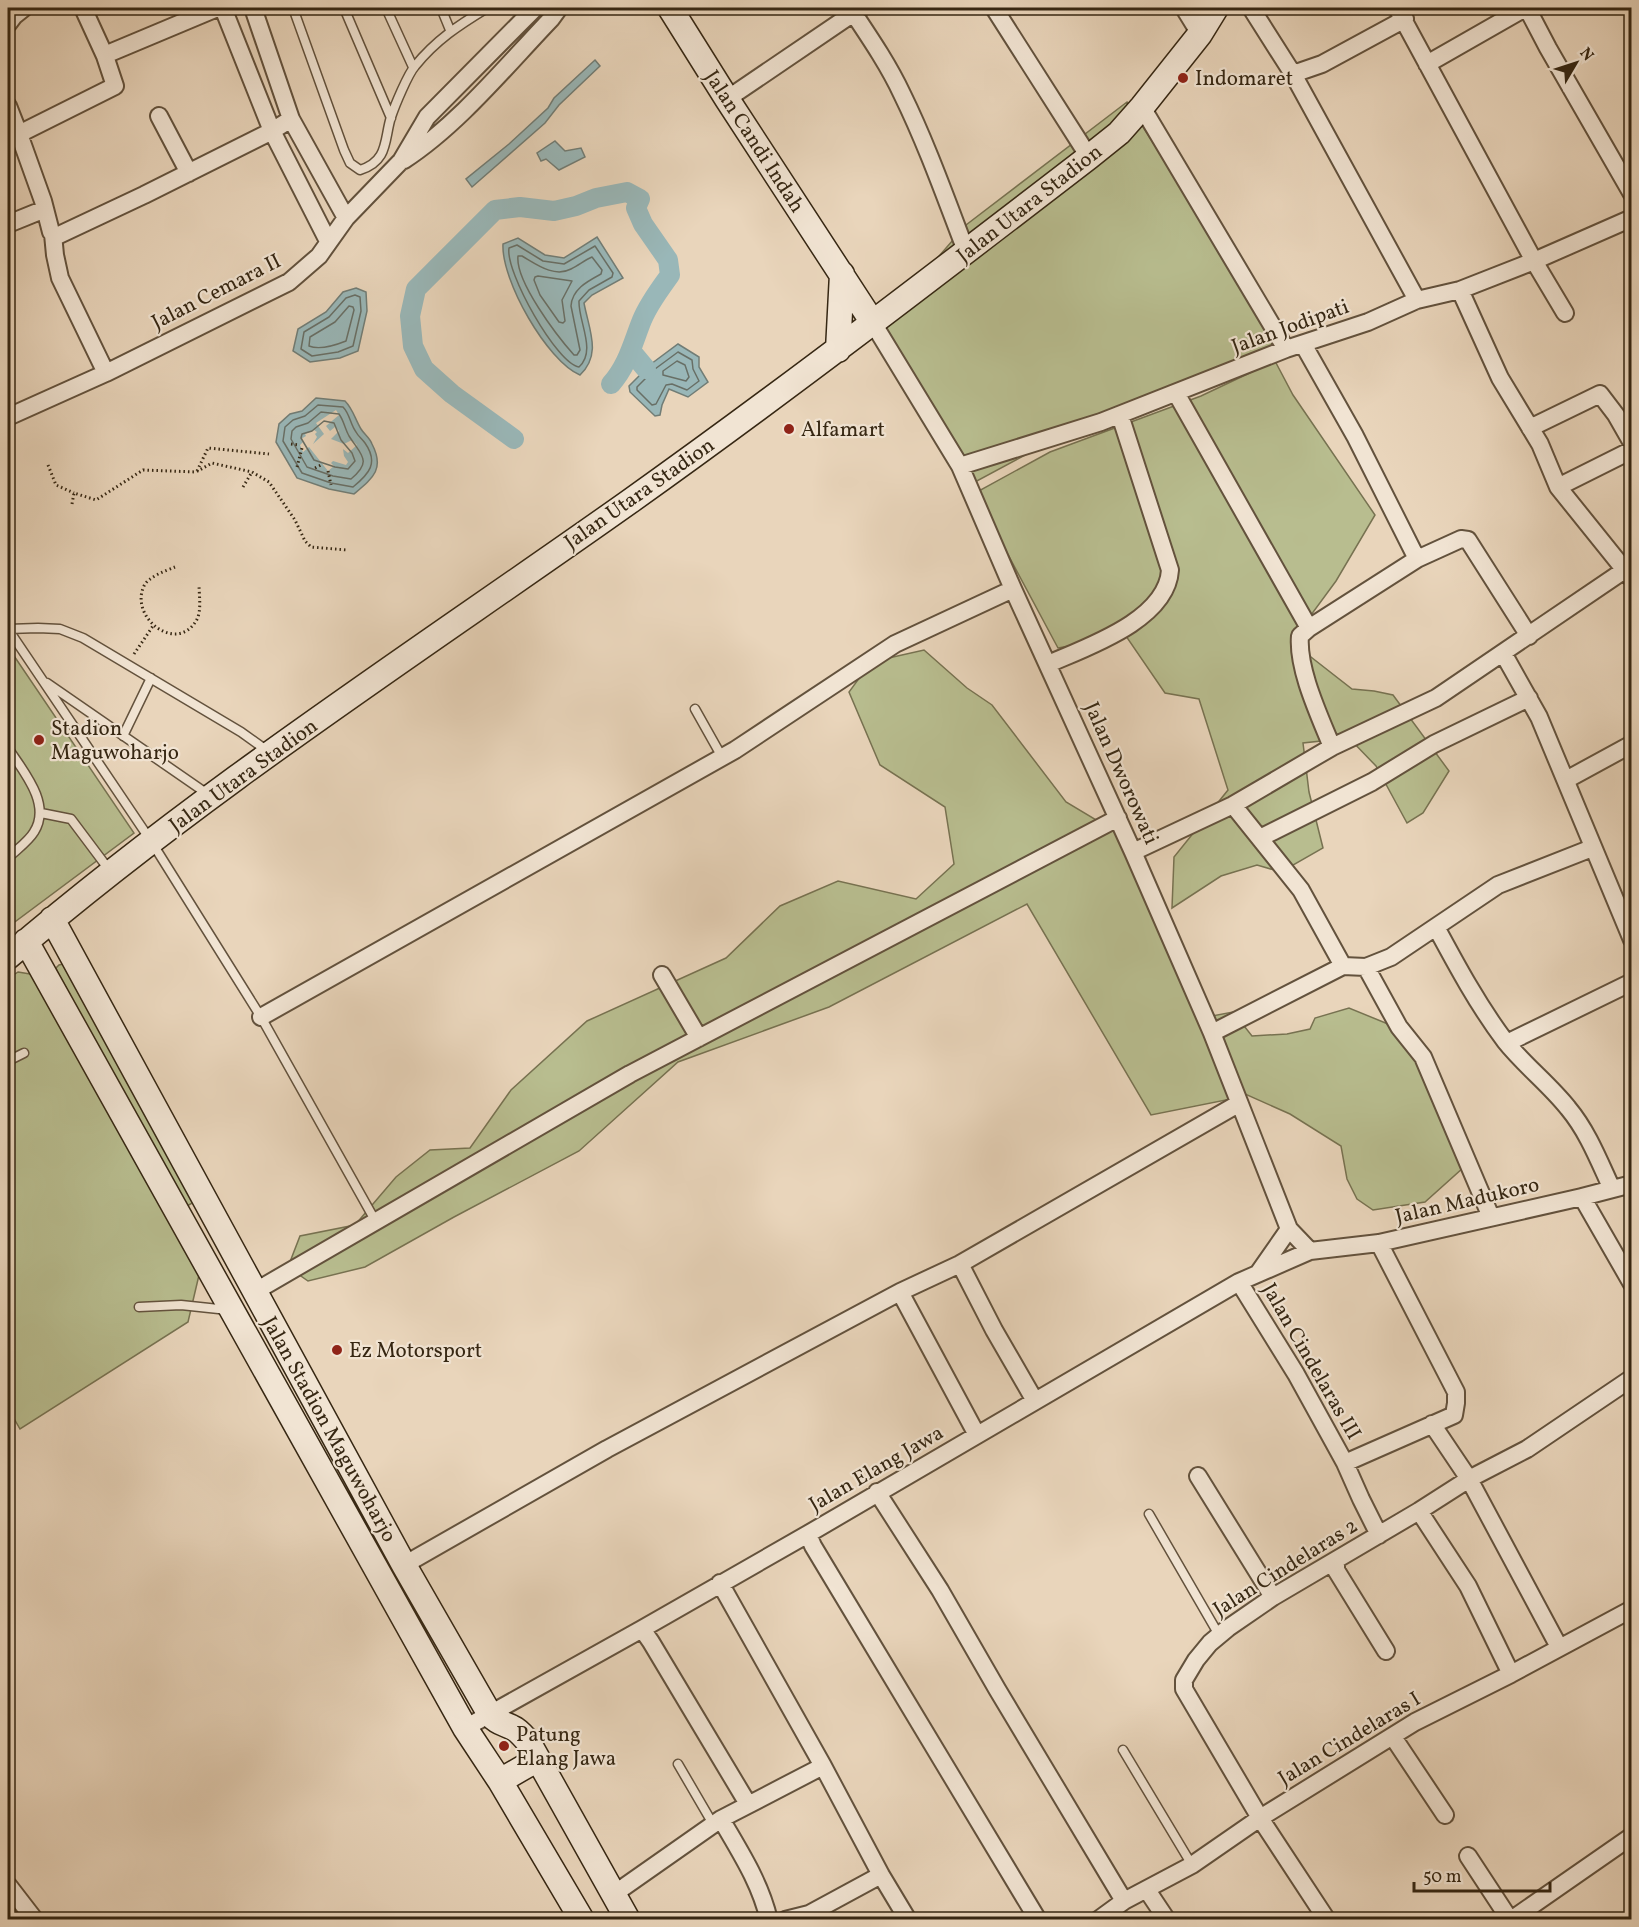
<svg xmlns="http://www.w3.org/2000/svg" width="1639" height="1927" font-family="Vollkorn,serif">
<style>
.green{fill:#b8bd8f;stroke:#777251;stroke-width:1.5}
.water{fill:#99b7b8;stroke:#717d76;stroke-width:1.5}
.pier{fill:#e9d5bb}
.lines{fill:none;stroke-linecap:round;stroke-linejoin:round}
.shore{stroke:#686f66;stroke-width:1.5}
.canal{stroke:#99b7b8;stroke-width:20}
.lane-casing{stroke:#63523d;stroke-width:11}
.street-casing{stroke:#63523d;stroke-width:20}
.secondary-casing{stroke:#362713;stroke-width:27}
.path{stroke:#362713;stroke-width:3;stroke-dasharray:1.5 3;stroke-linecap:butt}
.lane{stroke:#f1e4d3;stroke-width:8}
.street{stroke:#f1e4d3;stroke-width:16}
.secondary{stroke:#f1e4d3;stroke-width:24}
.poi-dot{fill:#8f2418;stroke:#f1e4d3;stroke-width:2}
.labels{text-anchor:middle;stroke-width:4.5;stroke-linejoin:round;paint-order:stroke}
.poi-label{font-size:21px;fill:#362713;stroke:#f1e4d3;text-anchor:start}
.street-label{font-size:21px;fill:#362713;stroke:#f1e4d3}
</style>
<rect width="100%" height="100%" fill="#e9d5bb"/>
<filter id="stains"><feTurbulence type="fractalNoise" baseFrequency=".00333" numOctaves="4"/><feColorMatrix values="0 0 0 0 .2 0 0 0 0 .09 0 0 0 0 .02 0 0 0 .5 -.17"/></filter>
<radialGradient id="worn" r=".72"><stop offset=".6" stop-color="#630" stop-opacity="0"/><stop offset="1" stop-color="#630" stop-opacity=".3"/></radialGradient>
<path class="green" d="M1127 102 1286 350 1098 416 975 482 881 323 966 225Z
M1275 361 1293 395 1375 515 1336 581 1308 619 1302 650 1352 689 1374 691 1393 695 1449 771 1423 813 1407 823 1376 766 1349 738 1303 743 1309 792 1323 848 1281 872 1257 865 1221 876 1172 908 1174 857 1228 790 1199 699 1165 693 1126 636 1058 648 975 493 1050 452 1201 396Z
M8 647 134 833 8 927Z
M924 650 967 688 992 705 1066 802 1128 839 1207 1017 1233 1012 1252 1036 1287 1034 1310 1029 1315 1018 1349 1008 1388 1024 1414 1037 1464 1167 1425 1202 1373 1210 1357 1199 1347 1179 1341 1146 1290 1114 1234 1089 1236 1098 1151 1115 1027 904 829 1007 678 1062 579 1151 454 1217 365 1267 308 1281 288 1267 300 1236 355 1225 396 1177 430 1150 470 1148 511 1090 587 1021 726 958 780 906 838 881 916 899 954 864 945 807 880 765 849 692 871 662Z
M63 964 66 966 194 1202 187 1206 184 1204 57 971 56 968 59 965Z
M18 972 36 975 199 1275 188 1322 20 1429 8 1408V979Z"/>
<path class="water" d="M595 60 600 66 559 105 545 123 472 187 466 179 509 144 548 108 554 98Z
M555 141 565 151 581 148 585 157 559 170 546 159 541 161 537 153Z
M597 237 623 278 592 295 584 303C589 330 602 354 580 375 547 361 501 280 503 244L518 238 545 255 564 258Z
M356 288 366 292 367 311 358 351 340 358 310 362 293 351 298 329 326 312 343 292Z
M678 344 699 357V367L708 382 688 397 669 389 662 405 660 415 655 416 630 392 629 386 651 364Z
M316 398 345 401C353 409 355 419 361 429 364 434 370 438 372 444 385 469 373 478 354 494L329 489 297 478 276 442 279 424 290 414 302 411Z"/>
<path class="pier" d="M336 410 339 415 326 426 330 431 335 427 339 431 331 439 344 444 352 440 357 445 348 453 343 449 344 456 348 462 346 465 333 461 331 463 334 466 328 471 309 447 303 452 300 445 303 442 301 439 306 436 305 434 314 430 317 432 315 434 317 437 313 444 324 434 316 423Z"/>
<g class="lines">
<path class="shore" d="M517 245 543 261 564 264 595 246 613 273 612 277 589 290 579 301C578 321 597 351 579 367 557 364 505 272 509 248Z
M518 256H522C536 264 554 278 571 269 579 265 585 260 592 257L602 270 601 274C588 281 572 289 571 306L580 350 577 355H574C557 336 515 281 518 256Z
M538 276 572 281 562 300 565 321 563 323 559 322 540 295 534 280 535 277Z
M355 295 360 297 361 311 353 346 338 352 312 356 301 349 304 332 329 317 346 298Z
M349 306 353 307 354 310 346 341C336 345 319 350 309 346L310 337 335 322Z
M678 352 692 360 693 369 699 381 687 390 672 384 666 385 656 404 652 405 637 390V387L655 369Z
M677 361 685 365 689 377 686 381 663 375V371Z
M318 405 343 407C350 414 350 424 356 432 358 436 362 439 365 443 379 463 369 474 353 487L331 483 302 473 283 441 285 427 293 420 305 416Z
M321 412 339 414C344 421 345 429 349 436 361 455 373 461 351 479L333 476 307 467 291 439 292 431 296 427 308 423Z
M324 421 334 423 341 440 352 453 355 461 348 469 335 467 314 460 301 438 302 434 312 431Z"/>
<path class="canal" d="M631 351 646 369
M514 439 452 394 424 369 413 346 410 316 416 289 495 210 520 207 554 211 576 206 596 198 627 192 640 199 636 208 643 224 668 260 670 275C660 289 649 303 642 320 633 342 628 365 611 384"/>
<defs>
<path id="lane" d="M293 8 344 150 350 163 360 170C389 161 384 139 391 117 395 105 408 74 415 66 436 40 459 25 487 8
M344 8 391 118
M386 8 413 67
M441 8 450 30
M8 629 151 841 261 1017 376 1222
M8 629 38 628 60 629 83 638 241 732 269 752
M47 683 209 795
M695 709 722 757
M123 736 151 678
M8 748C23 771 52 804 34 832 28 842 16 850 8 858
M41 813 71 819 110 871
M8 1061 24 1053
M139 1307 181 1305 228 1310
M1149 1514 1219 1635
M1123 1750 1192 1865
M678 1764 713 1824"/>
<path id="street" d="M83 8 105 56
M217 8 112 52 105 56 115 86 19 134 43 201 51 232 53 234 59 235 144 195 272 131 291 119
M223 8 272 131 328 241
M253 8 291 119 346 218
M850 8C868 35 888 64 902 94 927 145 946 199 966 251
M994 8 1089 157
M1184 8 1200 34
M1251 8 1293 74 1417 300
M1397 8 1534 261 1565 313
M1527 8 1548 48 1632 194
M8 24 14 16 24 8
M1427 64 1525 8
M1293 74 1322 64 1405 19
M727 99 861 8
M8 106 19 134
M1142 107 1286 349
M159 116 189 173
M404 160C458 125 506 66 551 19L559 8
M8 224 45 209
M53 234 55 255 60 278 106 373
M1460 290 1500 378 1540 444 1558 487 1632 579
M873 323 960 466 1013 589 1133 852 1212 1033 1289 1229 1310 1251
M1303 344 1355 436 1417 559 1309 628 1300 636C1297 669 1320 717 1332 747
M1176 393 1309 628
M8 417 106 373 289 282 319 256 346 218 401 161 427 117 535 8
M1530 428 1600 394 1616 415 1632 443
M960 466 1101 422 1286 349 1368 322 1417 300 1460 290 1534 261 1632 218
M1558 487 1632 450
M1417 559 1461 539 1468 540 1529 636
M1503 653 1539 717 1632 940
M1048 664C1087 647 1167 620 1170 570L1120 415
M1566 780 1632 744
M1233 805 1301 890 1343 966
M1260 838 1372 782 1434 744 1529 698
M1133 852 1233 805 1332 747 1436 698 1632 565
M1436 927C1457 966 1478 1005 1505 1041 1524 1065 1549 1084 1568 1108 1588 1132 1599 1161 1612 1189
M1366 967 1399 1027 1423 1057 1491 1217
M662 975 699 1038
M261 1017 735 750 895 644 1013 589
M1212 1033 1343 966 1366 967 1391 957 1498 885 1592 848
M1507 1043 1632 982
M1582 1197 1632 1284
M960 1264 994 1330 1035 1401
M1259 1272 1289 1229
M1239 1282 1296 1374 1345 1463 1361 1499 1379 1535
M254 1292 630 1074 1118 818
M900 1292 977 1435
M1432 1424 1469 1479 1559 1647
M1345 1463 1454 1415 1456 1403V1392L1379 1243
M1198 1476 1273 1597
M877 1492 940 1590 997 1689 1124 1901
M1419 1511 1468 1586 1511 1674
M808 1534 813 1546 1038 1920
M1336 1560V1570L1386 1651
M404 1565 607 1449 900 1292 960 1264 1238 1104
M720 1583 823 1766 881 1875 908 1920
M642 1629 651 1642 748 1804
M465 1728 642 1629 808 1534 1239 1282 1310 1251 1379 1243 1582 1197 1632 1184
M1393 1737 1445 1815
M1468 1856 1510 1920
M8 1885 35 1920
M1147 1890 1167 1920
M614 1894 721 1819
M809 1914 881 1875
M769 1920C760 1882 740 1852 721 1819L823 1766
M785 1920 809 1914 812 1920
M1098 1920 1124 1901 1192 1865 1260 1818 1415 1722 1511 1674 1632 1609
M1327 1920 1260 1818 1184 1689V1680L1196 1660 1210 1643 1228 1628 1273 1597 1419 1511 1469 1479 1527 1449 1632 1378
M1511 1920 1632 1836"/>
<path id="secondary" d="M670 8 727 99 873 323
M838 350 842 274
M52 919 404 1565 489 1713C499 1725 503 1722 515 1729 521 1733 525 1738 529 1743L628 1920
M26 941 465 1728 500 1781 582 1920
M8 957C203 790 420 650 629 502 785 391 937 274 1089 157L1119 133 1142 107 1200 34 1216 8
M500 1781 538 1759"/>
</defs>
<use href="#lane" class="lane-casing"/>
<use href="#street" class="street-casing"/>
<use href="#secondary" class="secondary-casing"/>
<path class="path" d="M291 444 300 445
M48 465 56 485 74 493
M297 467 302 448
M315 468 323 464
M197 471 208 448 269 454
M328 471 331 485
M243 487 252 472
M72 504 74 493 96 500 143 470 196 472 212 463 252 472 269 482 295 520 305 541 311 547 347 550
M175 567C165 571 148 577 144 586 129 617 176 654 196 621 202 612 199 595 199 585
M134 654 153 626"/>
<use href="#lane" class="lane"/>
<use href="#street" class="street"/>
<use href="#secondary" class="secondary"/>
</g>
<g class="poi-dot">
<circle cx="1183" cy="78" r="6"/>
<circle cx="789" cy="429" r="6"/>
<circle cx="39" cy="740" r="6"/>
<circle cx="337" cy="1350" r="6"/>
<circle cx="504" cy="1746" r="6"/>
</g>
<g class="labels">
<g class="poi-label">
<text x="1195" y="85">Indomaret</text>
<text x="801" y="436">Alfamart</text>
<text x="51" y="735">Stadion<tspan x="51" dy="24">Maguwoharjo</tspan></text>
<text x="349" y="1357">Ez Motorsport</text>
<text x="516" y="1741">Patung<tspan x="516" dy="24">Elang Jawa</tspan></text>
</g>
<g class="street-label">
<text transform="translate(755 141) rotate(57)" y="7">Jalan Candi Indah</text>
<text transform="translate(1029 203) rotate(-38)" y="7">Jalan Utara Stadion</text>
<text transform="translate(216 291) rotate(-27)" y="7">Jalan Cemara II</text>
<text transform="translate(1290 326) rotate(-20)" y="7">Jalan Jodipati</text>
<text transform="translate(639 493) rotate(-35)" y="7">Jalan Utara Stadion</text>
<text transform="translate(1122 773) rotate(66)" y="7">Jalan Dworowati</text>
<text transform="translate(243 775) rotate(-36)" y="7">Jalan Utara Stadion</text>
<text transform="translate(1467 1200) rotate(-13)" y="7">Jalan Madukoro</text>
<text transform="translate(1312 1361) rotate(60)" y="7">Jalan Cindelaras III</text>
<text transform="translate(330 1429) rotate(61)" y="7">Jalan Stadion Maguwoharjo</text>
<text transform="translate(876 1468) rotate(-30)" y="7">Jalan Elang Jawa</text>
<text transform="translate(1285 1567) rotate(-32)" y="7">Jalan Cindelaras 2</text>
<text transform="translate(1349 1738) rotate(-31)" y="7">Jalan Cindelaras I</text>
</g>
</g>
<rect width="1639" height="1927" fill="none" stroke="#e9d5bb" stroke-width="30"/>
<rect x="9" y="9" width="1621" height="1909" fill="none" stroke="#362713" stroke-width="3"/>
<rect x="15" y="15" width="1609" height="1897" fill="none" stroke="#362713" stroke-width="1.5"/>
<g transform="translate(1576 63) rotate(51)" stroke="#f1e4d3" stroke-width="4.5" paint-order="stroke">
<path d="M0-4.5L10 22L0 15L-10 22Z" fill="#362713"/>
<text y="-9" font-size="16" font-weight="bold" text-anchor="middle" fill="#362713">N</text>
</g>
<path d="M1414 1882v9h136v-9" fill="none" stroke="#362713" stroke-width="3"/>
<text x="1423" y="1882" font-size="18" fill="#362713" stroke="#f1e4d3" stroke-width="4.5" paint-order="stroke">50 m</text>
<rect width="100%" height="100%" filter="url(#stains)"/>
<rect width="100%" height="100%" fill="url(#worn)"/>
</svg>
